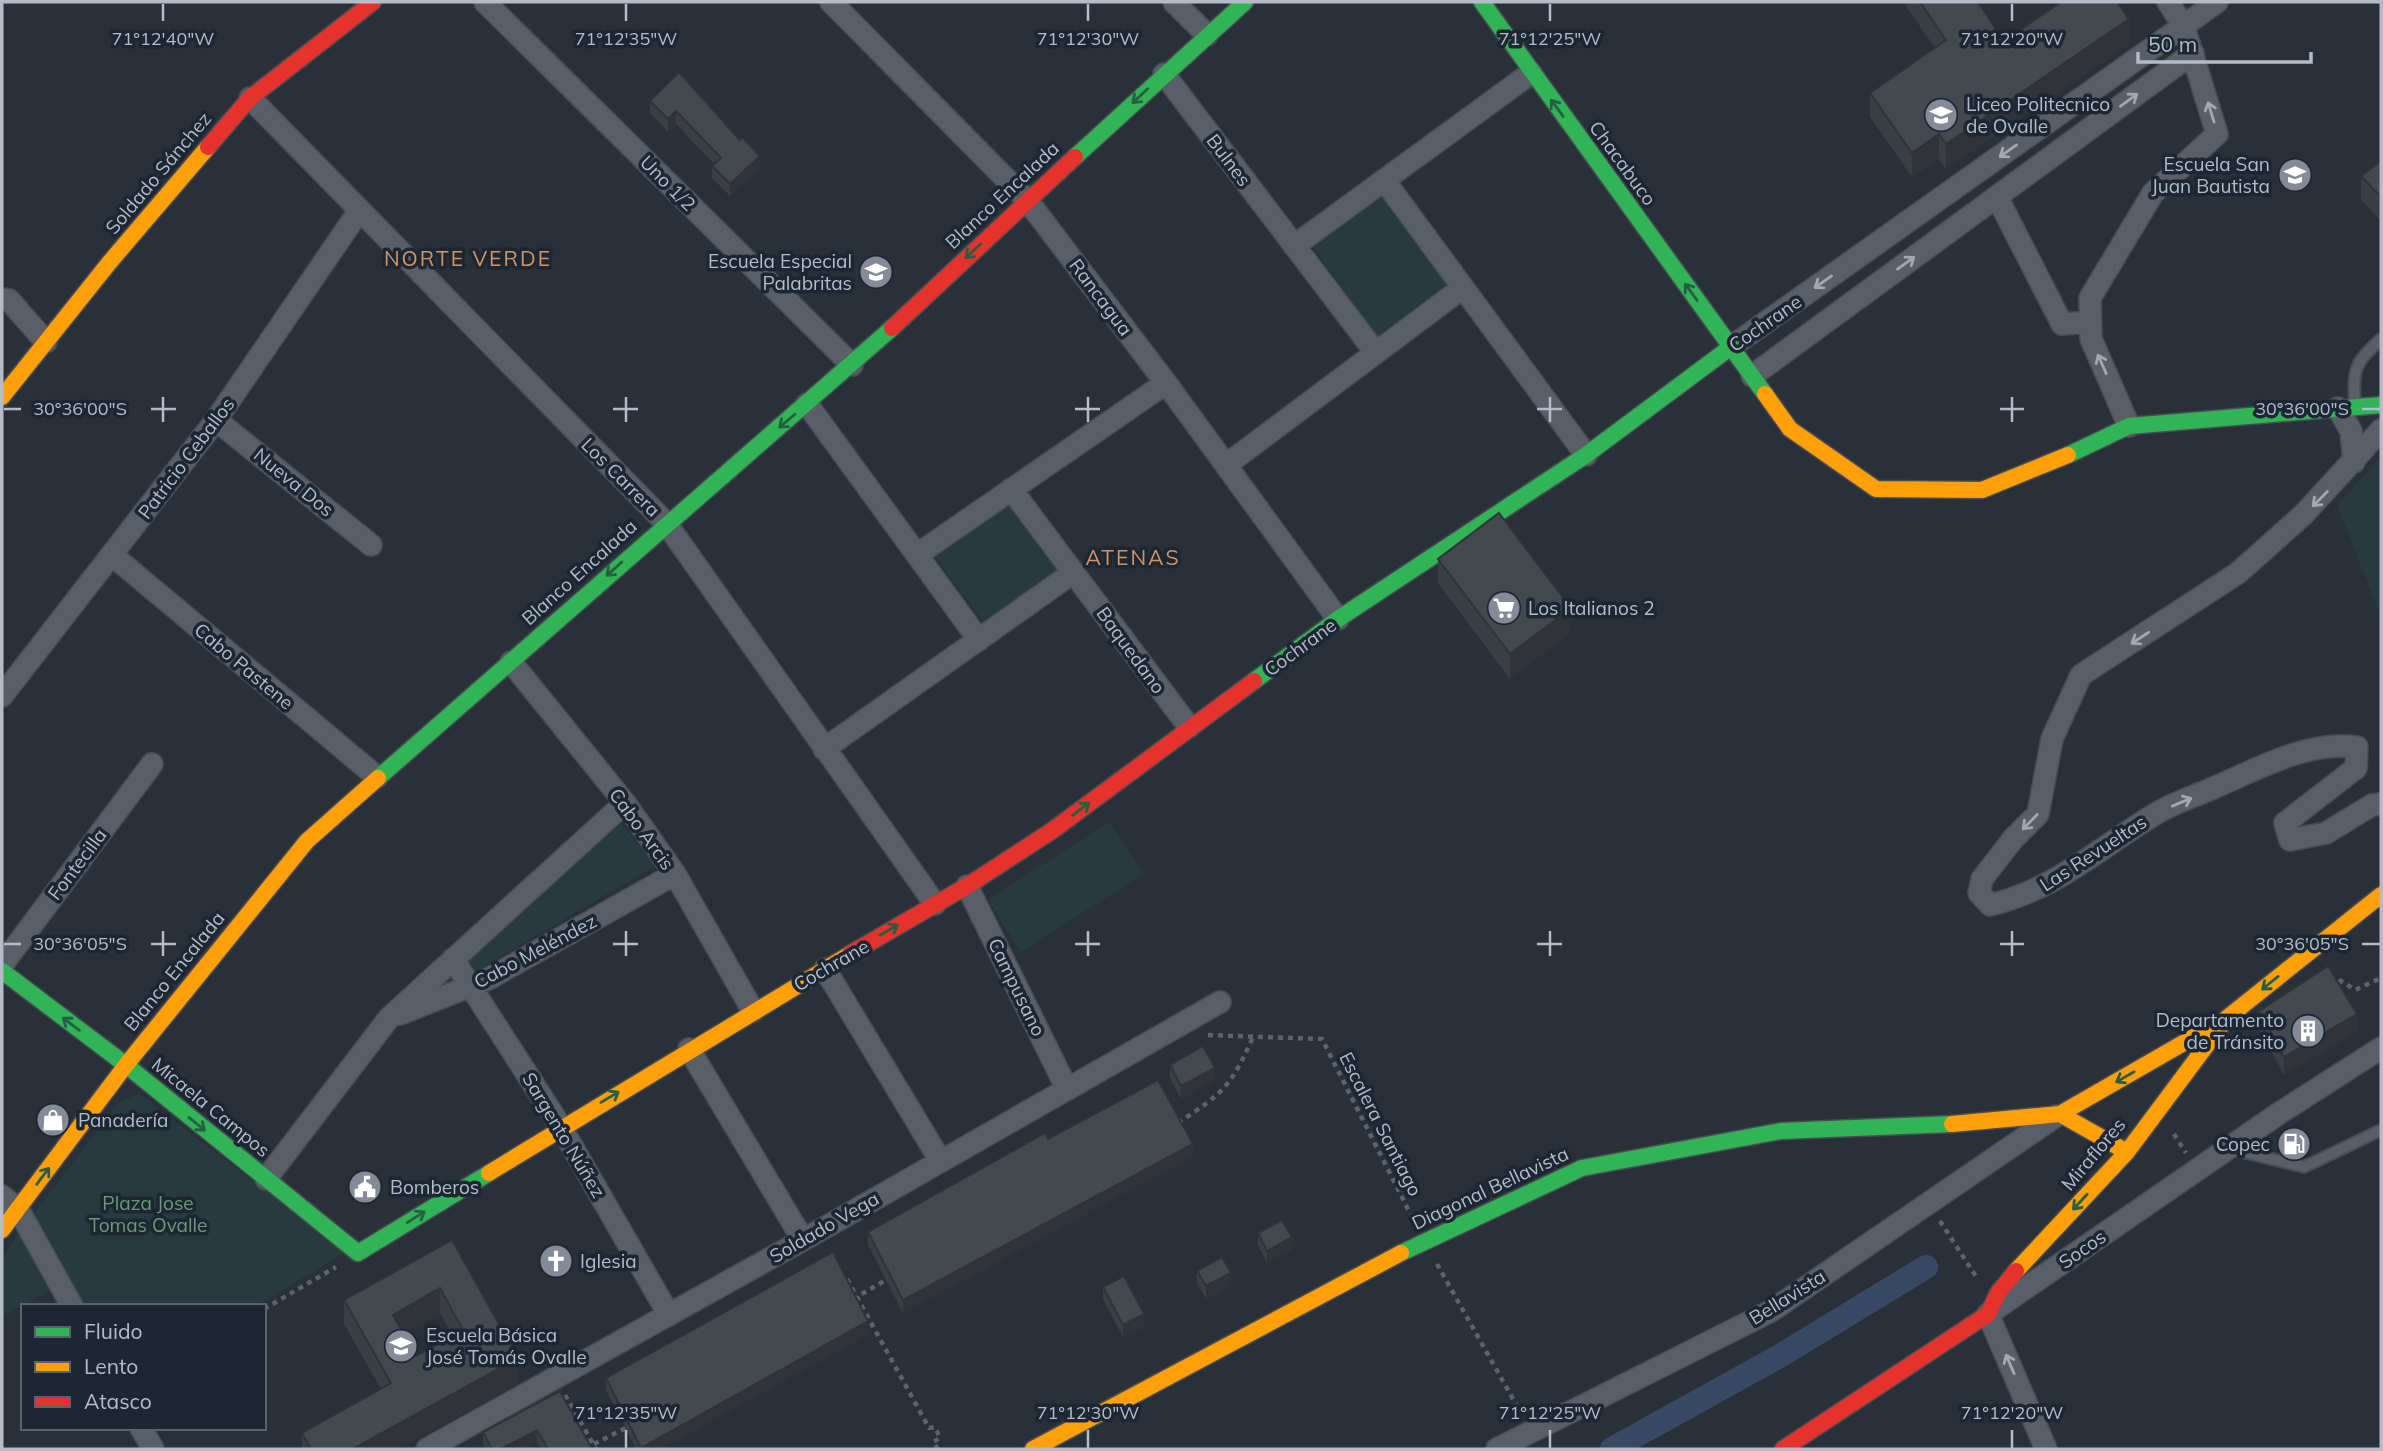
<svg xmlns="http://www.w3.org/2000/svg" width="2383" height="1451" font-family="Mulish,sans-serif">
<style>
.green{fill:#273a3e}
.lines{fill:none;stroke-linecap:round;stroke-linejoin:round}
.canal{stroke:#384963;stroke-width:24}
.lane-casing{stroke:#484c53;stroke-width:14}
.street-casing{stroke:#484c53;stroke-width:24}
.fast-casing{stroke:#484c53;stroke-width:19}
.slow-casing{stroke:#484c53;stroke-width:19}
.jam-casing{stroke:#484c53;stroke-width:19}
.path{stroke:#5d636a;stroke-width:4.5;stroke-dasharray:5 5;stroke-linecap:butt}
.lane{stroke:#5a5e66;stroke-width:10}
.street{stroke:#5a5e66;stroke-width:21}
.fast{stroke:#30b455;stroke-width:16}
.slow{stroke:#ff9f0a;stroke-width:16}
.jam{stroke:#e5322d;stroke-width:16}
.wall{fill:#3a3f45;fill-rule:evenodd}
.shaded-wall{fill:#303338}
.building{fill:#444950;stroke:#303338;stroke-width:2;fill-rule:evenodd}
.oneway{stroke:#255f41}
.oneway2{stroke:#a2a9b5}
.ticks{fill:none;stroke:#b4bcc9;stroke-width:2.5}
.labels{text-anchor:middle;stroke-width:7;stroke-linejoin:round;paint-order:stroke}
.poi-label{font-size:19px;fill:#b4bcc9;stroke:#1d2633;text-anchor:start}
.street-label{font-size:19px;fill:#b4bcc9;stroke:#1d2633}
.park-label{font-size:19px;fill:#6b9a76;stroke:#1d2633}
.neighbourhood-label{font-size:21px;letter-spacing:2px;fill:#d59563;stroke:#1d2633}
.ticks-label{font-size:18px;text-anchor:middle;fill:#b4bcc9;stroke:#1d2633;stroke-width:7;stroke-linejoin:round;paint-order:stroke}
</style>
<rect width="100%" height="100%" fill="#2a3038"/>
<path class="green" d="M1382 194 1450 290 1380 340 1311 244Z
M2381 457V609L2378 610 2337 505Z
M1010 500 1063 573 987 627 934 555Z
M1109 822 1143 874 1021 952 988 900Z
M621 823 655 866 476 971 464 961Z
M139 1094 346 1252 257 1306H84L30 1219 118 1103Z
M20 1231 51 1290 2 1316V1258Z"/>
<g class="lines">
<path class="canal" d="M1612 1449 1778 1357 1926 1267"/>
<defs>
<path id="lane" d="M2355 406C2353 368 2354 364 2381 339
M2231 1149 2304 1167 2381 1130"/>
<path id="street" d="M485 2 852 365
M831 2 1027 200 1166 383 1338 619
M1174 2 1207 35
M1164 74 1376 353
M250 98 666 523 935 904
M1384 180 1586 455
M1997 197 2062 324 2091 322
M1294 246 1531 73
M2 299 9 300 46 342
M1731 347 2217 2
M1752 376 2193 53
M807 404 979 640
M2338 408 2351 431 2354 462
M216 420 371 545
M2129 426 2091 339 2090 298 2153 193 2217 134 2184 27 2168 2
M2381 430 2303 515 2238 573 2081 675 2052 739 2038 814 2013 839 1982 879 1979 893 1990 905C2055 890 2102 846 2157 813 2173 803 2193 797 2211 789 2256 770 2307 740 2357 747L2356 768 2285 823 2290 840 2326 833 2372 805 2381 804
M1226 465 1461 289
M1011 489 1189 727
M918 554 1166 383
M112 555 377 777
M511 662 625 803 675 874 753 1011
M2 696 216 420 359 211
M824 749 1074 572
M967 886 1067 1089
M453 959 561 1127 669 1315
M2 965 152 764
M825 969 940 1160
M400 1014 488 979 675 874
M689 1049 803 1240
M266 1179 389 1018 625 803
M2 1196 18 1209 72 1306
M141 1428 153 1449
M427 1449 803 1240 1220 1002
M1497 1449 1771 1311 2056 1116
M2046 1449 1988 1314 2278 1114 2381 1048"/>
<path id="fast" d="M1482 2 1765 394
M1075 157 1245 2
M2068 455 2129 426 2381 405
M1254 681 1338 619 1586 455 1731 347
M378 778 892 328
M2 971 126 1065 358 1253 489 1173
M1401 1253 1582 1168 1781 1131 1952 1124"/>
<path id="slow" d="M1765 394 1790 429 1876 489 1982 490 2068 455
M2 397 109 263 208 147
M2060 1114 2213 1026
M1952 1124 2060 1114 2127 1152
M489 1173 850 954
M2 1230 126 1065 307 841 378 778
M2016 1271 2127 1152 2227 1018 2381 895
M1033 1449 1401 1253"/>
<path id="jam" d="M208 147 250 98 373 2
M892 328 1075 157
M850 954 967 886 1053 830 1254 681
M1783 1449 1988 1314 1998 1293 2016 1271"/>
</defs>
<use href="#lane" class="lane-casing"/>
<use href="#street" class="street-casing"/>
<use href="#fast" class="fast-casing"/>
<use href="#slow" class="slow-casing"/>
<use href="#jam" class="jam-casing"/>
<path class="path" d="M2330 979 2335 977 2355 990 2381 978
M1208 1035 1322 1039 1413 1219
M1178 1123C1224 1092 1230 1088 1253 1037
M2174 1134 2186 1153
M1940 1221 1977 1278
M1437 1264 1522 1415
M847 1279 929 1428 935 1427 940 1438 933 1442 938 1449
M853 1299 891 1277
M264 1309 336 1267
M565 1395 596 1449
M594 1444 630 1426"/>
<use href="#lane" class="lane"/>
<use href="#street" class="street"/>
<use href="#fast" class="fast"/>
<use href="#slow" class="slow"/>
<use href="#jam" class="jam"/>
</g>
<path class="wall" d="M1903 2H1983L1979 4 2004 41 2129 44 1946 169 1939 159 1912 177 1870 117V93L1935 48Z
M679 72 760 168 730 196 712 178V166L714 164 676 124 668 132 650 113V101Z
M2381 161V221L2361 200V176Z
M1438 559 1571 633 1510 679 1438 583Z
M2259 1011 2357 1032 2284 1075 2259 1029Z
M1170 1065 1215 1080 1181 1099 1170 1078Z
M1048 1139 1193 1156 903 1313 868 1245V1232Z
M1258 1233 1292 1250 1267 1263 1258 1245Z
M452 1240 518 1383 398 1449H302V1433L381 1389 344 1324V1300ZM440 1313 453 1336 416 1356 403 1333Z
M1197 1271 1231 1285 1206 1299 1197 1283Z
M1103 1287 1144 1327 1123 1337 1103 1299Z
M868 1334 661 1449H636L606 1390V1378Z
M560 1391 592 1449H541L537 1442 524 1449H485L483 1445V1432Z"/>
<path class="shaded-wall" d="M2129 19V44L1946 169V144Z
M676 111V124L668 132V119Z
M1939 134V159L1912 177V153Z
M760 156V168L730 196V184Z
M1571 608V633L1510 679V654Z
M2357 1014V1032L2284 1075V1057Z
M1215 1068V1080L1181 1099V1086Z
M1193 1144V1156L903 1313V1300Z
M1292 1237V1250L1267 1263V1251Z
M1231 1273V1285L1206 1299V1286Z
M440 1288V1313L393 1339V1315Z
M1144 1314V1327L1123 1337V1325Z
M868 1321V1334L661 1449H641V1448Z
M518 1358V1383L398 1449H353Z
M537 1430V1442L524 1449H501Z"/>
<path class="building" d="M1920 2H1978L2004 41 2061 2H2117L2129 19 1946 144 1939 134 1912 153 1870 93 1946 40Z
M679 72 740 140 742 137 760 156 730 184 712 166 721 158 676 111 668 119 650 101Z
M2381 161V197L2361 176Z
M1499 513 1571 608 1510 654 1438 559Z
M2328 966 2357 1014 2284 1057 2259 1011Z
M1203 1046 1215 1068 1181 1086 1170 1065Z
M1158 1080 1193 1144 903 1300 868 1232 1045 1133 1048 1139Z
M1282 1220 1292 1237 1267 1251 1258 1233Z
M452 1240 518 1358 353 1449H311L302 1433 391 1383 344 1300ZM440 1288 463 1330 416 1356 393 1315Z
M833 1252 868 1321 641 1448 606 1378Z
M1222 1257 1231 1273 1206 1286 1197 1271Z
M1124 1276 1144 1314 1123 1325 1103 1287Z
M560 1391 592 1449H548L537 1430 501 1449H492L483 1432Z"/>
<defs><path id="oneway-shaft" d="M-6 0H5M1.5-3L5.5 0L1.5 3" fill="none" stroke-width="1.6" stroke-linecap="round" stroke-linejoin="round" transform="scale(1.75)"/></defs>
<g class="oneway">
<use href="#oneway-shaft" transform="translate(1140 96) rotate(137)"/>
<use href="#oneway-shaft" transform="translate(1557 108) rotate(-126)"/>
<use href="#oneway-shaft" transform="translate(973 251) rotate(137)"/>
<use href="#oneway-shaft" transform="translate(1691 292) rotate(-126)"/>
<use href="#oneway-shaft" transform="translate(787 421) rotate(140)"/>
<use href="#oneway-shaft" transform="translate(614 569) rotate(138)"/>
<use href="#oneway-shaft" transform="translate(1081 809) rotate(-37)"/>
<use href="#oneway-shaft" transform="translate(889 930) rotate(-30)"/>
<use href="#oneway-shaft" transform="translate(2270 983) rotate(141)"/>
<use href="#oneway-shaft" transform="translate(71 1024) rotate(-143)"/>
<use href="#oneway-shaft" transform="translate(2125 1077) rotate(150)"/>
<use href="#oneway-shaft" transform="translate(610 1097) rotate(-31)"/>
<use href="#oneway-shaft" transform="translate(197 1124) rotate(39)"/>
<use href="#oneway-shaft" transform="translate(43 1176) rotate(-53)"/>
<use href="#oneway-shaft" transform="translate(2080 1202) rotate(133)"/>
<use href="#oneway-shaft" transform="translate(416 1217) rotate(-32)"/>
</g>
<g class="oneway2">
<use href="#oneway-shaft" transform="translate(2129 100) rotate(-36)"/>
<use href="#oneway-shaft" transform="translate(2211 112) rotate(-107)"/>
<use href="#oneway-shaft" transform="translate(2008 151) rotate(145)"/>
<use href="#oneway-shaft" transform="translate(1906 263) rotate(-36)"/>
<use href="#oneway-shaft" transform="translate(1823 282) rotate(145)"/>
<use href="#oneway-shaft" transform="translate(2102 364) rotate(-114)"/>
<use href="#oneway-shaft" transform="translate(2320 499) rotate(135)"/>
<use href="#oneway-shaft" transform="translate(2140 638) rotate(147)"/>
<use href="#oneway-shaft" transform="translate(2182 802) rotate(-23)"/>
<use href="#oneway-shaft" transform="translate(2030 822) rotate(134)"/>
<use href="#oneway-shaft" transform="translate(2010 1364) rotate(-113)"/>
</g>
<path class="ticks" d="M163 4V21M626 4V21M1088 4V21M1550 4V21M2012 4V21M163 397V422M626 397V422M1088 397V422M1550 397V422M2012 397V422M4 409H21M151 409H176M613 409H638M1075 409H1100M1537 409H1562M2000 409H2024M2362 409H2380M163 931V956M626 931V956M1088 931V956M1550 931V956M2012 931V956M4 944H21M151 944H176M613 944H638M1075 944H1100M1537 944H1562M2000 944H2024M2362 944H2380M626 1430V1448M1088 1430V1448M1550 1430V1448M2012 1430V1448"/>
<defs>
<symbol id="school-disc" viewBox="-11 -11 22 22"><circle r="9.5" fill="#848b96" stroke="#1d2633"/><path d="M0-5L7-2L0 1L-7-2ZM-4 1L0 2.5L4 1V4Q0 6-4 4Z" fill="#fff"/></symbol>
<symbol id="supermarket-disc" viewBox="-11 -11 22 22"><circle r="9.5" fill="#848b96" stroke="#1d2633"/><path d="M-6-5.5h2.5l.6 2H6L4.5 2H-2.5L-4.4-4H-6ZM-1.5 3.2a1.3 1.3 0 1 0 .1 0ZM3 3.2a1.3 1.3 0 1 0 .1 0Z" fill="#fff"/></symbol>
<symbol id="building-disc" viewBox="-11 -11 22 22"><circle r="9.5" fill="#848b96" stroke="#1d2633"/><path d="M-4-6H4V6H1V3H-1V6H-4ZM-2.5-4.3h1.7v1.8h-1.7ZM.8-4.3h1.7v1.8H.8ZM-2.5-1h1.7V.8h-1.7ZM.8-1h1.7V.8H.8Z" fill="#fff"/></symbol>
<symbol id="shop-disc" viewBox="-11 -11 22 22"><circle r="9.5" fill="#848b96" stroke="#1d2633"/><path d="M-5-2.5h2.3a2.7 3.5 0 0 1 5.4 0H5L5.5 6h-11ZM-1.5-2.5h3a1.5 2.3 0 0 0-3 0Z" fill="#fff"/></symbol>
<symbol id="fuel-disc" viewBox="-11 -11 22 22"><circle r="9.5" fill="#848b96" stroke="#1d2633"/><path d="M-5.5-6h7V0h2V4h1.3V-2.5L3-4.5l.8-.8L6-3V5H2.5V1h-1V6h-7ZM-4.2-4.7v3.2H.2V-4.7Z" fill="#fff"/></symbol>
<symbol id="civic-disc" viewBox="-11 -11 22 22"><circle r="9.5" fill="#848b96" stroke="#1d2633"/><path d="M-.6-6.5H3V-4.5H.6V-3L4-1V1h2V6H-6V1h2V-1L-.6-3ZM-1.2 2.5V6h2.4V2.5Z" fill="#fff"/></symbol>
<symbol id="church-disc" viewBox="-11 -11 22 22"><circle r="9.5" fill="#848b96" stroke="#1d2633"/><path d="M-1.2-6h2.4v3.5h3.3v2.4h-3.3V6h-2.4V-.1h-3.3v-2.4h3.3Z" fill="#fff"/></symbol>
</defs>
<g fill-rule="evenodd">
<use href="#school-disc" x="1922" y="96" width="38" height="38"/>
<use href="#school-disc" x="2276" y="156" width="38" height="38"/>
<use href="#school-disc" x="857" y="253" width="38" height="38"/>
<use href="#supermarket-disc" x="1485" y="589" width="38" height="38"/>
<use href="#building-disc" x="2289" y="1012" width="38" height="38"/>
<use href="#shop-disc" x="34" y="1101" width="38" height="38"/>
<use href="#fuel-disc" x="2275" y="1125" width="38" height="38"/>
<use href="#civic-disc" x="346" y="1168" width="38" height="38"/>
<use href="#church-disc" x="537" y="1242" width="38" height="38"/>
<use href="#school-disc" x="382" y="1327" width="38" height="38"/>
</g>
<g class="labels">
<g class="poi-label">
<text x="1966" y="111">Liceo Politecnico<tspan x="1966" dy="22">de Ovalle</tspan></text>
<text x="2270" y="171" text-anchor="end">Escuela San<tspan x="2270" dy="22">Juan Bautista</tspan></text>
<text x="852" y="268" text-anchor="end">Escuela Especial<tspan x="852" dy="22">Palabritas</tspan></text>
<text x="1528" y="615">Los Italianos 2</text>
<text x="2284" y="1027" text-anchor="end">Departamento<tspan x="2284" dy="22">de Tránsito</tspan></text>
<text x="78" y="1127">Panadería</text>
<text x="2270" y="1151" text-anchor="end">Copec</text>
<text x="390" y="1194">Bomberos</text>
<text x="580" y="1268">Iglesia</text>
<text x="426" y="1342">Escuela Básica<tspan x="426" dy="22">José Tomás Ovalle</tspan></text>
</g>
<g class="street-label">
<text transform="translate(1229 160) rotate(53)" y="7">Bulnes</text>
<text transform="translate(1623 163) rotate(54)" y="7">Chacabuco</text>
<text transform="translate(158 173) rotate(-50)" y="7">Soldado Sánchez</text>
<text transform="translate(668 183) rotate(45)" y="7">Uno 1/2</text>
<text transform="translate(1002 195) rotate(-43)" y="7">Blanco Encalada</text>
<text transform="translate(1101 297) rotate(53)" y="7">Rancagua</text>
<text transform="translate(1765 323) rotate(-35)" y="7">Cochrane</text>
<text transform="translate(186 458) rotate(-53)" y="7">Patricio Ceballos</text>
<text transform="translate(621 477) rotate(45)" y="7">Los Carrera</text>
<text transform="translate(294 482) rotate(39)" y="7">Nueva Dos</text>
<text transform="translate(579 572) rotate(-42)" y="7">Blanco Encalada</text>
<text transform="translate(1300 647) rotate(-36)" y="7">Cochrane</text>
<text transform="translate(1131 650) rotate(54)" y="7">Baquedano</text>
<text transform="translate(244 666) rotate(40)" y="7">Cabo Pastene</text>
<text transform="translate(642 829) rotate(54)" y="7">Cabo Arcis</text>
<text transform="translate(2093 853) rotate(-33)" y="7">Las Revueltas</text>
<text transform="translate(77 864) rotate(-53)" y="7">Fontecilla</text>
<text transform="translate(535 951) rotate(-28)" y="7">Cabo Meléndez</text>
<text transform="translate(831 965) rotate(-30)" y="7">Cochrane</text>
<text transform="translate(174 971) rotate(-51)" y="7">Blanco Encalada</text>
<text transform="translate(1017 987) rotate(64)" y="7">Campusano</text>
<text transform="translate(211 1107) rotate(39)" y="7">Micaela Campos</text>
<text transform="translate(1381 1124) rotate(63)" y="7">Escalera Santiago</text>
<text transform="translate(564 1135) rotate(59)" y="7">Sargento Núñez</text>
<text transform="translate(2093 1154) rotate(-50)" y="7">Miraflores</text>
<text transform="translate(1490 1188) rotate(-25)" y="7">Diagonal Bellavista</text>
<text transform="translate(824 1227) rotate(-30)" y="7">Soldado Vega</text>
<text transform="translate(2082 1249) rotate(-35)" y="7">Socos</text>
<text transform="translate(1787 1297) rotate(-32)" y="7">Bellavista</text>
</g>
<g class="park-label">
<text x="148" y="1210">Plaza Jose<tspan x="148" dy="22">Tomas Ovalle</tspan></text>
</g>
<g class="neighbourhood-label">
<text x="468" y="266">NORTE VERDE</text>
<text x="1133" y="565">ATENAS</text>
</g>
</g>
<g class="ticks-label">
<text x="163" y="45">71°12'40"W</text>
<text x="626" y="45">71°12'35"W</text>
<text x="1088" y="45">71°12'30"W</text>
<text x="1550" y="45">71°12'25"W</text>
<text x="2012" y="45">71°12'20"W</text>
<text x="80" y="415">30°36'00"S</text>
<text x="2302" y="415">30°36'00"S</text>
<text x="80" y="950">30°36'05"S</text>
<text x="2302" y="950">30°36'05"S</text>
<text x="626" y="1419">71°12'35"W</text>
<text x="1088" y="1419">71°12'30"W</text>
<text x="1550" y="1419">71°12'25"W</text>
<text x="2012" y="1419">71°12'20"W</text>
</g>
<rect width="2383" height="1451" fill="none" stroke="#b4bcc9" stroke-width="7"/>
<rect x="21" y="1304" width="245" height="126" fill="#1d2633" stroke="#59626f" stroke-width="2"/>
<rect x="35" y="1327" width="35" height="10" fill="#30b455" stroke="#59626f" stroke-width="2"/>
<text x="84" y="1339" font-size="21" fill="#b4bcc9">Fluido</text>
<rect x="35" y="1362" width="35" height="10" fill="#ff9f0a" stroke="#59626f" stroke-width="2"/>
<text x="84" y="1374" font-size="21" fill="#b4bcc9">Lento</text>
<rect x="35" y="1397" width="35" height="10" fill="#e5322d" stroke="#59626f" stroke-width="2"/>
<text x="84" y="1409" font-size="21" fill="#b4bcc9">Atasco</text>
<path d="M2138 52v10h173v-10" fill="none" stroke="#b4bcc9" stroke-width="3.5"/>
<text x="2148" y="52" font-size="21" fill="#b4bcc9" stroke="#1d2633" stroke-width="5" paint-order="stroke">50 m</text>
</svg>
